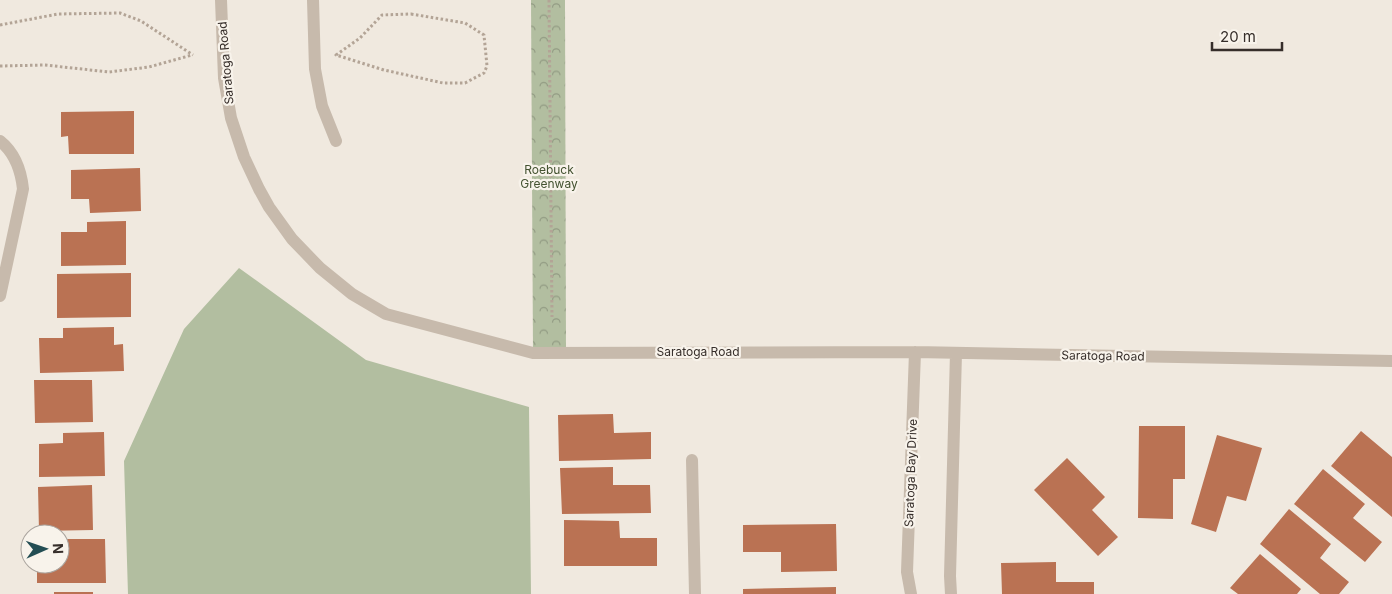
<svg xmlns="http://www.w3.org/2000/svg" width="1392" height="594" font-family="Inter,sans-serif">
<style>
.grass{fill:#b2bea0}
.park{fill:url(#park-crowns)}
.building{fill:#ba7253}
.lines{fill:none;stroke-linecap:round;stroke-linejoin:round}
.path{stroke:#b3a496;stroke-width:3;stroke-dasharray:2.5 2.5;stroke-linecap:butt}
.minor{stroke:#c7baac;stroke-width:12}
.labels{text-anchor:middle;stroke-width:4.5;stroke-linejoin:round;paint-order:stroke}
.street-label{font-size:12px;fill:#362e2a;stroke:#f8f3eb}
.park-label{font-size:12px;fill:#435230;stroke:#f8f3eb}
</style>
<defs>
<pattern id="park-crowns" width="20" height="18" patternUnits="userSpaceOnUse" patternTransform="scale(1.25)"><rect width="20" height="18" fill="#b2bea0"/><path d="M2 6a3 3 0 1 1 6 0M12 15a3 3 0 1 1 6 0" fill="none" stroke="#929b83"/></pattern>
</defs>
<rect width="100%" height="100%" fill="#f0e9df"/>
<path class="grass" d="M239 268 366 360 529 407 531 594H128L124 461 184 329Z"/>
<path class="park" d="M531 0H565L566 353H533Z"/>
<path class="building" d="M134 111V154H69L68 136 61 137V112Z
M140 168 141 211 90 213 89 199H71V170Z
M126 221V265L61 266V232H87V222Z
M131 273V317L57 318V274Z
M114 327V345L123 344 124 371 40 373 39 338H63V328Z
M34 380H92L93 422 35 423Z
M613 414 614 433 651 432V459L559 461 558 415Z
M1139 426H1185V479H1173V519L1138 518Z
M1361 431 1392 457V517L1331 466Z
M104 432 105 476 39 477V444L63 443V433Z
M1217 435 1262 448 1246 501 1227 496 1216 532 1191 524Z
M1067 458 1105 497 1092 510 1118 537 1098 556 1034 490Z
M613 467V485H650L651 513 562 514 560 468Z
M1323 469 1365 504 1353 518 1382 542 1365 562 1294 504Z
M92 485 93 530 39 531 38 487Z
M1289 509 1331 544 1320 558 1349 582 1339 594H1320L1260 544Z
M564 520 619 521 620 538H657V566H564Z
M836 524 837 571 781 572V552H743V525Z
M65 539H105L106 583H37V564H60V549H65Z
M1260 554 1301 589 1297 594H1238L1230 588Z
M1056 562V582H1094V594H1002L1001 563Z
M836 587V594H743V589Z
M54 592H93V594H54Z"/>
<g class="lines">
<path class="path" d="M549 0 552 317
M411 14 465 23 484 35 487 66 484 73 465 83H443L384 70 336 55 360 38 382 15Z
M0 25 58 14 120 13 141 21 193 55
M0 66 45 65 109 72 149 67 192 55"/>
<path class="minor" d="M221 0 224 78 231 118 244 157 259 189 269 207 292 239 320 268 352 294 386 314 533 353 915 352 1392 361
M313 0 315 69 322 106 336 141
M0 141C15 153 21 170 23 189L0 296
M692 460 695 594
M911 594 907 572 915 352
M951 594 950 576 956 353"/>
</g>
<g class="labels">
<g class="street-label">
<text transform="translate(226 63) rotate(-95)" y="4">Saratoga Road</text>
<text x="698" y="356">Saratoga Road</text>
<text transform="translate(1103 356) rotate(1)" y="4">Saratoga Road</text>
<text transform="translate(911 473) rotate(-88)" y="4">Saratoga Bay Drive</text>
</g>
<g class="park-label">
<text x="549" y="174">Roebuck<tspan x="549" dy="14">Greenway</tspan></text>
</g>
</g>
<g transform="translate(45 549) rotate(88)"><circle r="24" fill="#f8f3eb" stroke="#aaa49e"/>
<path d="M0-4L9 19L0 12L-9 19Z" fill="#234d53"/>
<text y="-8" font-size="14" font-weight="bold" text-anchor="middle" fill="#362e2a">N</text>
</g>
<path d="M1212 42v8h70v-8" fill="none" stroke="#362e2a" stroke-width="2.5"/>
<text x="1220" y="42" font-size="15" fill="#362e2a" stroke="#f8f3eb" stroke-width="4" paint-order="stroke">20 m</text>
</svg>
